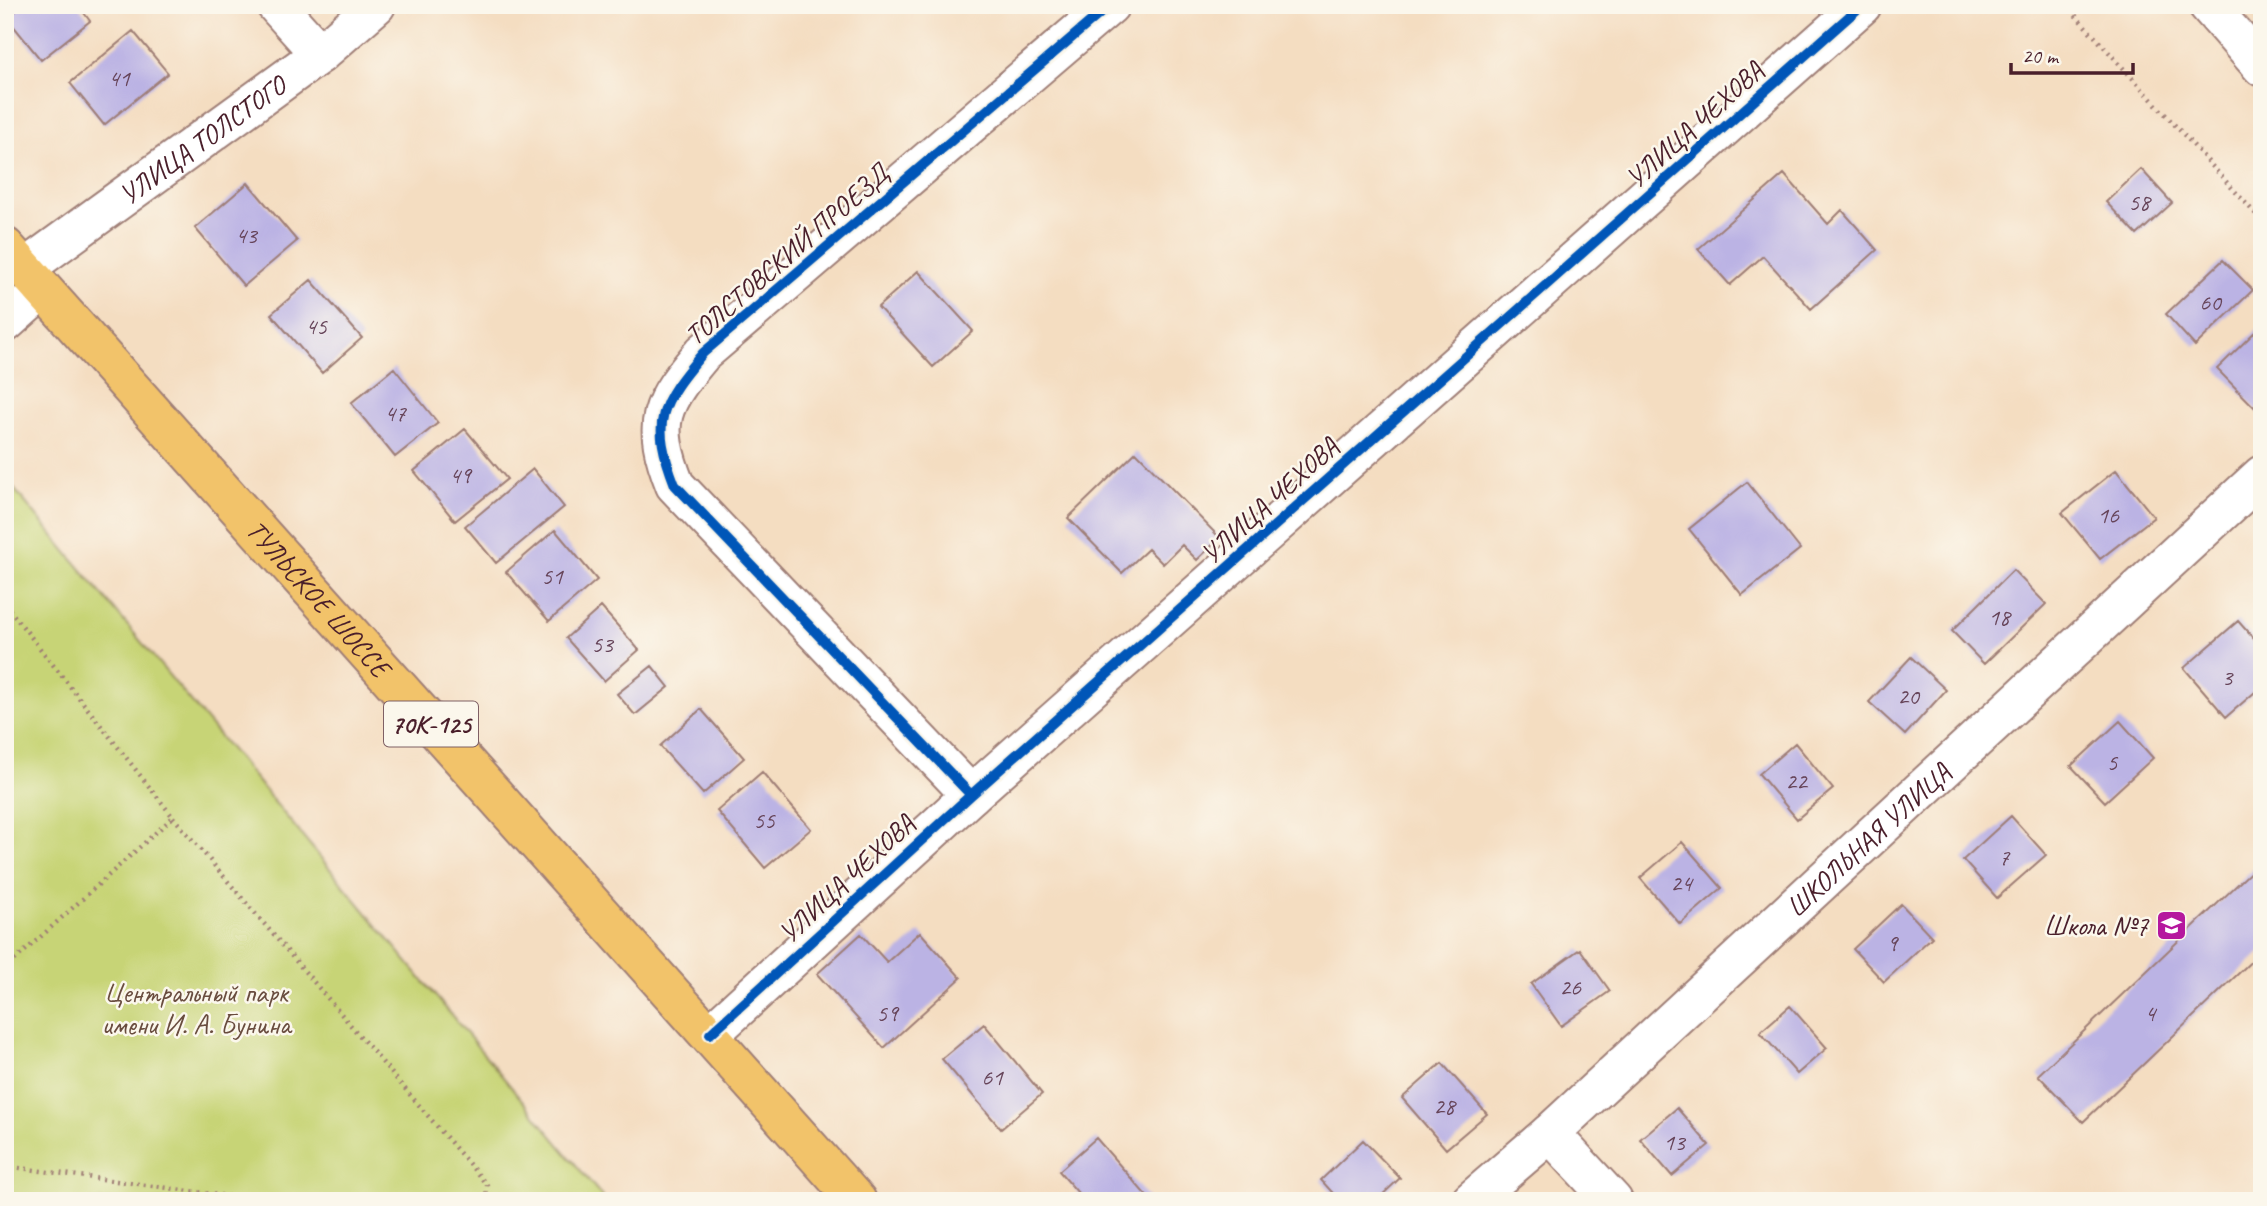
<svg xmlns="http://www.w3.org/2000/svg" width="2267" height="1206" font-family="Caveat,sans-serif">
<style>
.green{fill:#c7d476;stroke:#887a50;stroke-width:2}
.building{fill:#bbb3e4}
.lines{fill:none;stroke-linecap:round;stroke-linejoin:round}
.minor-casing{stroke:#9f7e76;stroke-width:42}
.major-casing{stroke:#9f7e76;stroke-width:42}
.path{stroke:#9f7e76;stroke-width:4.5;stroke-dasharray:2 5;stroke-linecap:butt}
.minor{stroke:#fff;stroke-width:38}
.major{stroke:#f2c36a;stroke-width:38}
.cycleway-casing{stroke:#fbf7ec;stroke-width:15}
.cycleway{stroke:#0057b8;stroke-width:10}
.labels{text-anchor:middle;stroke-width:5;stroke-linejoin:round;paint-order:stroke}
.number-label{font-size:24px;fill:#664459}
.shield{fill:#fbf7ec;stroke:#7f6065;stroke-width:2}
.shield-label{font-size:26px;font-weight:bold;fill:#4a1f2b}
.street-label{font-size:28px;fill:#4a1f2b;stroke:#fbf7ec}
.poi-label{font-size:28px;fill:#4a1f2b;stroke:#fbf7ec;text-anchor:end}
.park-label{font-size:28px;fill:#694c3e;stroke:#fbf7ec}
</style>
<rect width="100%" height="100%" fill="#fbf7ec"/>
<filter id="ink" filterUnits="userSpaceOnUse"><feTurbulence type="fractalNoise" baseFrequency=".0143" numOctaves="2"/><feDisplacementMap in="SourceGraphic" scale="14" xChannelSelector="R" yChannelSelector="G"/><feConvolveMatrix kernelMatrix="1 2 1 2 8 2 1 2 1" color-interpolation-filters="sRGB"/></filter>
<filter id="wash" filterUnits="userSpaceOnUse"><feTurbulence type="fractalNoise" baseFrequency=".00686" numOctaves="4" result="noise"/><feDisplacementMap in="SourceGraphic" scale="28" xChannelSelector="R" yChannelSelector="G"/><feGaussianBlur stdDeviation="1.57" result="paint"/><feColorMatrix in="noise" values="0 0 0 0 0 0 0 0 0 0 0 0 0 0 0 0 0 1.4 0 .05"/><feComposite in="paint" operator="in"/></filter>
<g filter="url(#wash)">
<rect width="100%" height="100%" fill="#f4ddc1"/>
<path class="green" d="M5 478 606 1201H5Z"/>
<g id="blocks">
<path class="building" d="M23 5H78L90 21 41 60 7 18Z
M133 31 168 73 104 125 70 83Z
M2141 169 2172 203 2137 235 2106 202Z
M1784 174 1828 224 1842 210 1877 250 1811 309 1763 256 1730 285 1698 249Z
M248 183 297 241 244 286 195 228Z
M2223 260 2253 290 2195 346 2166 314Z
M918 271 973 331 933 367 878 307Z
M311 280 362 338 322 373 271 314Z
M2262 325V415L2217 369Z
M394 368 438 423 395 457 351 403Z
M465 429 507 479 455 521 414 471Z
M1136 452 1220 538 1197 560 1182 545 1163 564 1148 549 1122 573 1068 518Z
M533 469 564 507 496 563 465 526Z
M2116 470 2154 517 2100 559 2062 513Z
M1747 482 1800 549 1742 595 1689 529Z
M555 530 597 580 549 621 506 572Z
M2013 570 2046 604 1984 664 1952 631Z
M601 607 639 650 604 681 566 638Z
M2238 621 2262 648V686L2226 717 2184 668Z
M1911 657 1946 690 1905 735 1869 702Z
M652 666 669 687 635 715 617 694Z
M701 709 744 758 703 794 660 746Z
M2120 721 2153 758 2105 802 2071 766Z
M1795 743 1833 789 1797 819 1759 774Z
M762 772 811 829 765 868 717 811Z
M2011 816 2046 855 1997 898 1963 860Z
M1682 842 1722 888 1680 924 1640 878Z
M2262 861V951L2083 1122 2038 1075Z
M1901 904 1932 937 1884 982 1853 949Z
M920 932 961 978 884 1048 817 974 861 934 887 962Z
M1580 949 1610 991 1561 1026 1531 984Z
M1790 1006 1827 1048 1797 1074 1760 1032Z
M984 1024 1042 1094 1001 1129 942 1059Z
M1442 1063 1487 1114 1446 1149 1402 1098Z
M1677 1108 1709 1145 1672 1176 1640 1139Z
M1096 1138 1151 1201H1085L1059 1171Z
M1363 1140 1400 1178 1376 1201H1340L1321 1180Z"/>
</g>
</g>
<g filter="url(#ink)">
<use href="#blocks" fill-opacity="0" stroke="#9f7e76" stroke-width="2"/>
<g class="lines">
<defs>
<g id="minor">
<path d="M276 5 320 54"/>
<path d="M2208 5 2262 67"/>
<path id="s1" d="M24 269 320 54 376 5"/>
<path d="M5 323 42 290"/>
<path d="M971 795 675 485C650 421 660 404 703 353L1110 5"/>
<path d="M710 1034 971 795 1862 5"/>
<path d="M1550 1133 1613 1201"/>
<path id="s2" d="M1471 1201 1550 1133 2262 475"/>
</g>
<g id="major">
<path id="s3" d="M5 247 857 1201"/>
</g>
</defs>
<use href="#minor" class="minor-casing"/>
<use href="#major" class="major-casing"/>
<path class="path" d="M2066 5 2262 221
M5 604 173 817 5 969
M173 817 487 1185 486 1201
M5 1166 264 1201"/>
<use href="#minor" class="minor"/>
<use href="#major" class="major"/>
<defs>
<path id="cycleway" d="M971 795 675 485C650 421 660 404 703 353L1110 5
M710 1034 971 795 1862 5"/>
</defs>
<use href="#cycleway" class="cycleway-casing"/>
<use href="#cycleway" class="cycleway"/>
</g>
</g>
<defs>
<symbol id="school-square" viewBox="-11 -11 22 22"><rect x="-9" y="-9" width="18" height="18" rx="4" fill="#b5179e" stroke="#fbf7ec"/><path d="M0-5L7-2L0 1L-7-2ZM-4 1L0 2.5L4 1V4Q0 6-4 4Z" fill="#fff"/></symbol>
</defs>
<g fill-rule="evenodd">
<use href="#school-square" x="2154" y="908" width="35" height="35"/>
</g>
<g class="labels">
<g class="number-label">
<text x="119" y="86">41</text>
<text x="2139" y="210">58</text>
<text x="246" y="243">43</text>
<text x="2210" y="310">60</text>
<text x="316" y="334">45</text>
<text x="395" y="421">47</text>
<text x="460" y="483">49</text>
<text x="2108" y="523">16</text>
<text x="552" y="584">51</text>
<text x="1999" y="625">18</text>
<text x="602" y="652">53</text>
<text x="2227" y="685">3</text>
<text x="1908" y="704">20</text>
<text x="2112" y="770">5</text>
<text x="1796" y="789">22</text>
<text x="764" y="828">55</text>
<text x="2004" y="865">7</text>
<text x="1681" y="891">24</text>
<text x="1892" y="951">9</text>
<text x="1570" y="995">26</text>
<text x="887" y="1021">59</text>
<text x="2150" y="1021">4</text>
<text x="992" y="1085">61</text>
<text x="1444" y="1114">28</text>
<text x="1674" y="1150">13</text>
</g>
<rect class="shield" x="384" y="701.5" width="94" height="45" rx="5"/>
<g class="shield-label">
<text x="431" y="733">70К-125</text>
</g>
<g class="street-label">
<text transform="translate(1694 124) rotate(-42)" y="10">УЛИЦА ЧЕХОВА</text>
<text dy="10" stroke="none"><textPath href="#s1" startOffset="220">УЛИЦА ТОЛСТОГО</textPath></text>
<text transform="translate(786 254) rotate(-41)" y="10">ТОЛСТОВСКИЙ ПРОЕЗД</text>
<text transform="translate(1269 500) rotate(-42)" y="10">УЛИЦА ЧЕХОВА</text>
<text dy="10" stroke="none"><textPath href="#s3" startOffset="471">ТУЛЬСКОЕ ШОССЕ</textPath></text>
<text dy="10" stroke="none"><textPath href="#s2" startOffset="537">ШКОЛЬНАЯ УЛИЦА</textPath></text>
<text transform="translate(846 878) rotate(-43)" y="10">УЛИЦА ЧЕХОВА</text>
</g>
<g class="poi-label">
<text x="2148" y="935">Школа №7</text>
</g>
<g class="park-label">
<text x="196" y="1002">Центральный парк<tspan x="196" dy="32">имени И. А. Бунина</tspan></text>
</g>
</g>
<rect width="2267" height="1206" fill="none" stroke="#fbf7ec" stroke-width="28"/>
<path d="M2011 63v10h122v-10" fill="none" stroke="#4a1f2b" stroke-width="3.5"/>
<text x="2022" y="63" font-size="21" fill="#4a1f2b" stroke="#fbf7ec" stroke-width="5" paint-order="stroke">20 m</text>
</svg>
